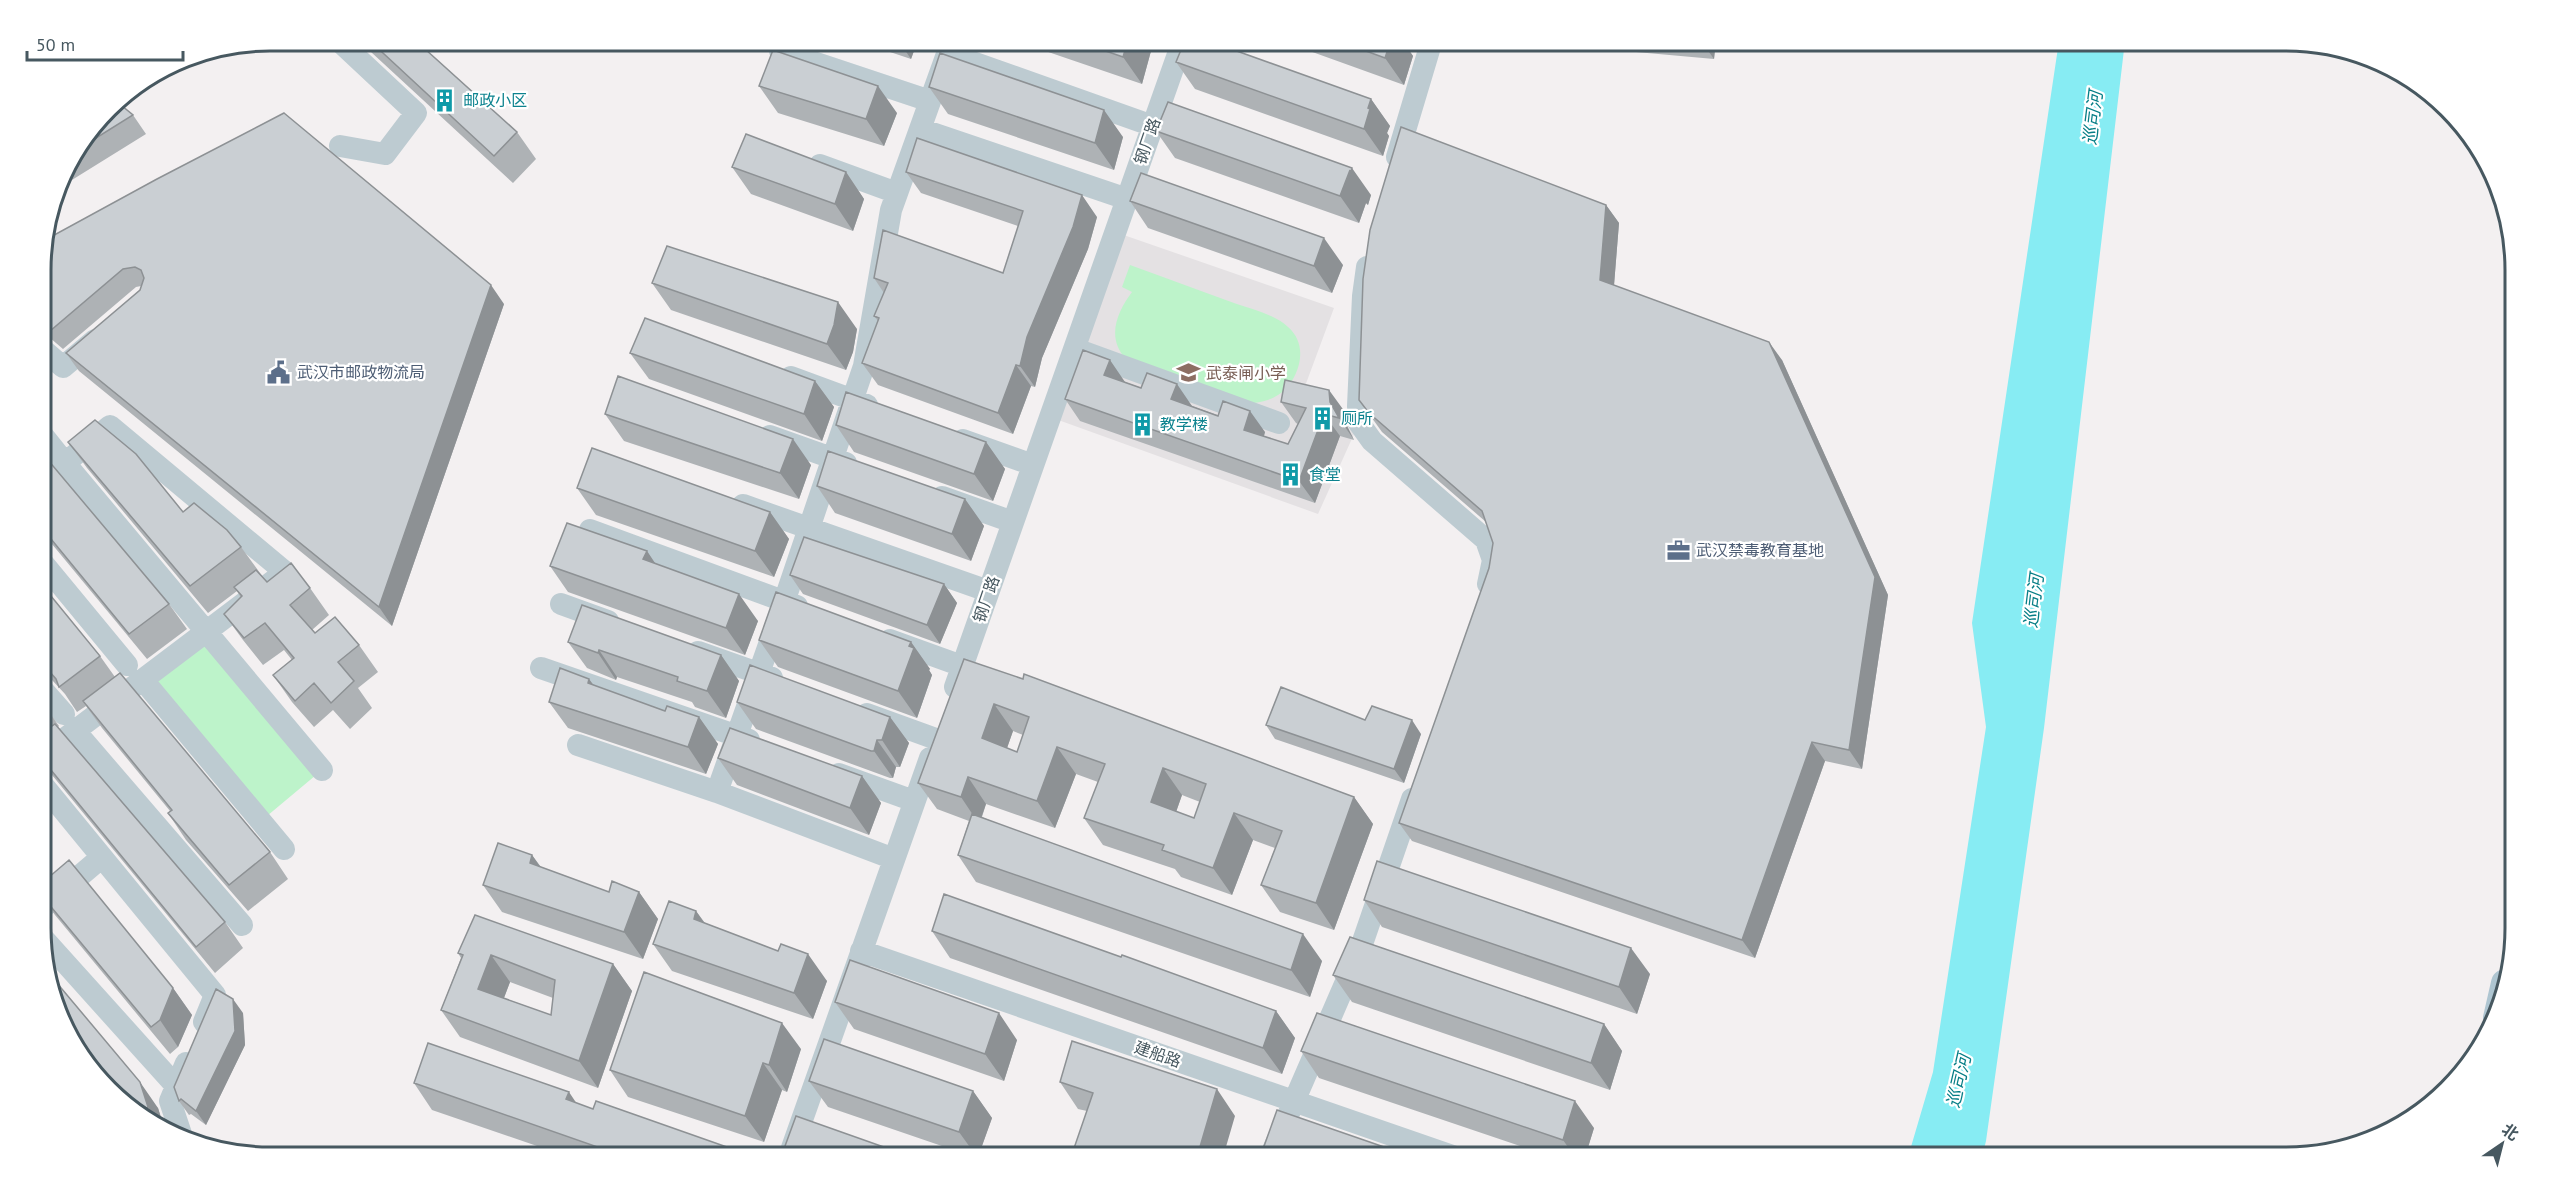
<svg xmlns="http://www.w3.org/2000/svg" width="2556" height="1198" font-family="'PT Sans','Noto Sans SC',sans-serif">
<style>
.education{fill:#e4e1e3}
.green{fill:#bdf3ca}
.water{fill:#87ecf3}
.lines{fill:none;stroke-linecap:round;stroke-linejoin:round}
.minor{stroke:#bdcbd1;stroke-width:22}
.major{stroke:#aec5d1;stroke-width:28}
.wall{fill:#aeb2b5;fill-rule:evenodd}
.shaded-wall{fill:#8d9194}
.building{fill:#cacfd3;stroke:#8d9194;stroke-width:1.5;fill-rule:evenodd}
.labels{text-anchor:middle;stroke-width:4.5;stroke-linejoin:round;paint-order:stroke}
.culture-label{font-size:16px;fill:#0d838f;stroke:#fff;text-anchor:start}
.street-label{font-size:16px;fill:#475860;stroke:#fff}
.service-label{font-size:16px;fill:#4e5e75;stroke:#fff;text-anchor:start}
.education-label{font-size:16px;fill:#785e54;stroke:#fff;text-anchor:start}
.water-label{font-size:18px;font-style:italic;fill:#067e86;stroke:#fff}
.rim{fill:none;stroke:#475860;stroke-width:3}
</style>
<rect width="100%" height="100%" fill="#f3f0f1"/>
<path class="education" d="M1115 232 1334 308 1301 397 1348 413 1359 423 1318 514 1050 417Z"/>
<path class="green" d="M1130 265C1165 278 1199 290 1234 303 1251 309 1274 314 1288 327 1302 339 1303 357 1296 373 1288 392 1273 401 1254 403 1235 397 1134 368 1126 359 1106 338 1117 312 1132 292L1122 287Z
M208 631 322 770 261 821 143 680Z"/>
<path class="water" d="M2059 41H2125L2044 728 1986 1141 1982 1157H1908L1933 1072 1986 727 1972 623Z"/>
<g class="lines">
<path class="minor" d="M338 40 416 113 385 154 340 146
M780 51 930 101
M947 53 1153 126
M920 129 1127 199
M1397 157 1432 40
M820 165 897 193
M1367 267 1363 296 1358 406 1359 423 1372 441 1486 540 1493 560 1488 584
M41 348 63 367 95 340
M1084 352 1279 423
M791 377 867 405
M41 433 65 463 54 471
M770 436 846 463
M963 440 1033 465
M942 497 1013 522
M743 505 988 591
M590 530 797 606
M42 562 127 665
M561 604 608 621
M890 640 962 666
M698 652 772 678
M541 668 749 740
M143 680 284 849
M955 687 1183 40
M42 689 64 714
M867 714 936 739
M75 731 242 925
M578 745 717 792 894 859
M43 755 285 572 110 426 65 463 322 770
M839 774 914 801
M42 784 215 995 204 1022
M717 792 784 602 864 366 891 210 952 40
M42 908 102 857
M42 937 176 1086
M861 951 1455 1157
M179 1138 181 1134 170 1101 186 1063
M792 1148 930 758
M1270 1157 1361 947 1412 799"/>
<path class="major" d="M2497 1018 2505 983"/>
</g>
<path class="wall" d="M358 40H415L517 132 536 159 513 183Z
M854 40H918L911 59Z
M1013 40H1144L1151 51 1142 84Z
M1279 40H1402L1413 56 1404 85Z
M1628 40H1716L1714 59 1636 52Z
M1176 62 1371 99 1390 126 1387 133 1389 136 1383 156 1195 89Z
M759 86 897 113 884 146 778 113Z
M929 87 1123 137 1114 170 948 114Z
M116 101 133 115 146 134 59 188 64 168Z
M1156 131 1371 195 1368 205 1366 203 1359 223 1175 158Z
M732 167 846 172 864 199 853 231 751 194Z
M906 172 1097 217 1088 249 1042 358 1035 387 1031 386 1013 434 878 385 862 363 878 321 874 316 884 293 874 278 1003 273 1018 226 921 193Z
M1130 201 1343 265 1332 293 1148 228Z
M1606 205 1619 223 1614 285 1782 360 1888 595 1862 769 1825 761 1755 958 1412 841 1399 823 1489 568 1493 543 1486 522 1382 432 1359 400Z
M41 255 504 304 392 626 79 371 66 353 140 290 141 286 136 287 63 349 49 337 41 336Z
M652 283 857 329 853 352 846 370 671 310Z
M630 353 815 381 834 407 822 441 649 379Z
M1125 382 1265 432 1264 436 1288 444 1298 424 1296 423 1281 402 1345 412 1346 424 1354 440 1340 436 1315 503 1080 421 1065 399Z
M605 414 811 465 799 499 624 441Z
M836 425 986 442 1005 469 993 501 854 452Z
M68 442 241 547 260 573 267 582 310 588 329 615 312 630 315 633 359 645 378 672 358 688 372 708 350 729 333 710 314 727 292 702 273 675 292 660 284 650 263 665 243 640 224 614 241 598 237 591 208 613 87 468Z
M41 458 169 604 187 629 147 659 42 532Z
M817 486 965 499 984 526 971 561 835 513Z
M577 488 770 512 789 539 774 577 596 515Z
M647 551 655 564 758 621 745 655 568 592 550 566Z
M790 575 944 584 957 603 940 644 803 594Z
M42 585 100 656 115 677 270 852 288 879 248 911 186 840 168 813 170 811 102 728 86 706 77 712 65 694 52 680 42 676Z
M759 640 911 642 930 669 929 670 932 675 917 718 778 667Z
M568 642 721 655 739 681 726 718 695 707 692 702 617 677 616 680 587 668Z
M964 659 1354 797 1373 824 1334 930 1280 912 1261 885 1275 848 1253 840 1232 895 1181 877 1175 869 1103 845 1084 818 1098 782 1076 774 1055 828 986 804 982 817 1322 961 1310 997 976 882 958 855 969 821 937 809 918 783ZM1013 731 1023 735 1017 752 1007 748ZM1182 795 1200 802 1194 818 1176 812Z
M589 679 594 686 665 711 699 717 718 744 706 774 568 728 549 702Z
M42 702 59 726 58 727 225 922 243 948 215 973 52 775 46 771H42Z
M737 702 890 717 909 743 900 767H896L893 778H890L756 729Z
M1365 720 1421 734 1404 783 1275 739 1266 725Z
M718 758 862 776 881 803 869 835 737 785Z
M532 855 541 867 609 892H639L658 919 643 959 502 912 483 885Z
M42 883 173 988 192 1015 178 1047 170 1054 55 915 42 897Z
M1364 900 1650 974 1637 1014 1382 927Z
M696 911 705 923 778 951 827 981 813 1019 672 971 653 944Z
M932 931 1276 1011 1295 1038 1282 1074 950 958Z
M458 953 613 964 632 991 598 1088 460 1037 441 1010 461 958ZM510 982 553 998 551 1015 504 998Z
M1333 975 1604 1024 1622 1051 1610 1090 1352 1002Z
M835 1002 1017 1040 1004 1081 854 1029Z
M243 1013 245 1045 206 1125 191 1114 189 1115 179 1101Z
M801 1049 787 1092 782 1090 764 1142 628 1097 610 1070Z
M1301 1051 1594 1128 1585 1157H1553L1319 1078Z
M88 1067 158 1108 165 1130 130 1110Z
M809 1081 973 1091 992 1118 978 1157H974L828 1107Z
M1060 1082 1235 1116 1087 1111 1078 1109Z
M414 1083 576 1103 593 1109 741 1152 745 1157H569L432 1110Z
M1263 1149 1413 1157H1268Z"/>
<path class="shaded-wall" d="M898 40H918L911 59Z
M1128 40H1144L1151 51 1142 84 1123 57Z
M1391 40H1402L1413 56 1404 85 1385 58Z
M1705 40H1716L1714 59 1704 45Z
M878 86 897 113 884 146 866 119Z
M1371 99 1390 126 1387 133 1389 136 1383 156 1364 129 1368 108Z
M1104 110 1123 137 1114 170 1095 143Z
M1352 168 1371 195 1368 205 1366 203 1359 223 1340 196 1350 170Z
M846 172 864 199 853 231 835 204Z
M1082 195 1097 217 1088 249 1042 358 1035 387 1020 366 1027 337Z
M1606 205 1619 223 1613 298 1600 280Z
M1324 238 1343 265 1332 293 1314 266Z
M491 285 504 304 392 626 379 607Z
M838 302 857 329 853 352 846 370 827 344Z
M1769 342 1782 360 1888 595 1862 769 1849 750Z
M1110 360 1125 382 1119 397 1104 375Z
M1016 365 1031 386 1013 434 998 413Z
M815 381 834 407 822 441 804 414Z
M1177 384 1192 406 1186 421 1171 399Z
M1329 390 1345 412 1346 424 1354 440 1339 418 1330 402Z
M1250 411 1265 432 1259 452 1244 430Z
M1324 414 1340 436 1315 503 1299 481Z
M793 439 811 465 799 499 780 473Z
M986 442 1005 469 993 501 974 474Z
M965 499 984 526 971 561 952 534Z
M770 512 789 539 774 577 755 551Z
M647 551 665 578 643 559Z
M944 584 957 603 940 644 927 625Z
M739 594 758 621 745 655 726 628Z
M911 642 930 669 929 670 932 675 917 718 898 691Z
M599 650 617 677 616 680 598 653Z
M721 655 739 681 726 718 707 691Z
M589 679 608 705 588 683Z
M994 704 1013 731 1001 765 982 738Z
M699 717 718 744 706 774 688 747Z
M890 717 909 743 900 767 882 740Z
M1412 720 1421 734 1404 783 1394 769Z
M877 740 896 767 893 778 874 751Z
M1812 742 1825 761 1755 958 1742 940Z
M1057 747 1076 774 1055 828 1037 801Z
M1163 768 1182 795 1170 829 1151 802Z
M862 776 881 803 869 835 850 808Z
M968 777 986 804 979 824 961 797Z
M1354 797 1373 824 1334 930 1316 903Z
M1234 813 1253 840 1232 895 1213 868Z
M532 855 551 882 530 863Z
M639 892 658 919 643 959 624 932Z
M696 911 715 938 694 919Z
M1303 934 1322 961 1310 997 1291 970Z
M1631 948 1650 974 1637 1014 1619 987Z
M808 954 827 981 813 1019 794 993Z
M491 955 510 982 497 1016 478 989Z
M613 964 632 991 598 1088 579 1061Z
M173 988 192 1015 178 1047 160 1020Z
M233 999 243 1013 245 1045 206 1125 196 1111Z
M1276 1011 1295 1038 1282 1074 1263 1048Z
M999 1013 1017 1040 1004 1081 985 1054Z
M782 1023 801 1049 787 1092 769 1065Z
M1604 1024 1622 1051 1610 1090 1591 1063Z
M763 1063 782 1090 764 1142 745 1116Z
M140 1082 158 1108 165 1130 163 1129 148 1107Z
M1217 1089 1235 1116 1223 1157H1197Z
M973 1091 992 1118 978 1157H977L959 1132Z
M569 1092 587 1119 566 1099Z
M1575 1101 1594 1128 1585 1157H1575L1563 1140Z
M741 1152 745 1157H739Z"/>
<path class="building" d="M369 40H415L517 132 494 156Z
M1074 40H1128L1123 57Z
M1185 40H1206L1371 99 1368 108 1370 109 1364 129 1176 62Z
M1336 40H1391L1385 58Z
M1655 40H1705L1704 45Z
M773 50 878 86 866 119 759 86Z
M940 53 1104 110 1095 143 929 87Z
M116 101 133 115 80 148Z
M1168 102 1352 168 1349 178 1350 170 1340 196 1156 131Z
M284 113 491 285 379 607 66 353 140 290 144 278 141 270 135 267 123 269 50 331 41 323V255L45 240 157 179Z
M1401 127 1606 205 1600 280 1769 342 1875 577 1849 750 1812 742 1742 940 1399 823 1489 568 1493 543 1482 511 1369 413 1359 400 1363 279 1370 230Z
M746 134 846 172 835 204 732 167Z
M917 138 1082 195 1073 227 1027 337 1020 366 1016 365 998 413 862 363 879 318 874 316 888 283 874 278 883 230 1003 273 1023 211 906 172Z
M1141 173 1324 238 1314 266 1130 201Z
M667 246 838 302 834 325 827 344 652 283Z
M645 318 815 381 804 414 630 353Z
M1083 350 1110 360 1104 375 1141 388 1147 373 1177 384 1171 399 1218 416 1223 401 1250 411 1244 430 1288 444 1306 408 1281 402 1285 380 1329 390 1330 402 1339 418 1324 414 1299 481 1065 399Z
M618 376 793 439 780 473 605 414Z
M846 392 986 442 974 474 836 425Z
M95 420 136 454 183 512 194 503 227 530 241 547 190 586 68 442Z
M592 448 770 512 755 551 577 488Z
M828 451 965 499 952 534 817 486Z
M44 457 48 460 169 604 129 634 42 528 41 459Z
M567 523 647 551 643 559 739 594 726 628 550 566Z
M804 537 944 584 927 625 790 575Z
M291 563 310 588 290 605 315 633 335 617 359 645 338 662 354 681 331 703 314 683 295 701 273 675 294 658 265 623 244 638 224 614 242 596 234 587 256 570 267 582Z
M42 585 100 656 59 687 56 679 42 663Z
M776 592 911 642 909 646 914 648 898 691 759 640Z
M582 605 721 655 707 691 677 681 678 677 599 650 598 653 568 642Z
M964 659 1023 679 1024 674 1354 797 1316 903 1261 885 1282 831 1234 813 1213 868 1162 850 1164 845 1084 818 1105 764 1057 747 1037 801 968 777 961 797 918 783ZM994 704 1029 717 1017 752 982 738ZM1163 768 1206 784 1194 818 1151 802Z
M750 665 890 717 882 740H877L874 751H871L737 702Z
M560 668 589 679 588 683 665 711 667 706 699 717 688 747 549 702Z
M120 673 270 852 229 885 168 813 172 810 83 701Z
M1281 687 1365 720 1372 706 1412 720 1394 769 1266 725Z
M55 724 225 922 196 947 42 759V733Z
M730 728 862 776 850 808 718 758Z
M972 814 1303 934 1291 970 958 855Z
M498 843 532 855 530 863 609 892 612 881 639 892 624 932 483 885Z
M69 860 173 988 160 1020 151 1027 42 896V883Z
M1377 861 1631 948 1619 987 1364 900Z
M944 894 1121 957 1122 955 1276 1011 1263 1048 932 931Z
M669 901 696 911 694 919 778 951 781 944 808 954 794 993 653 944Z
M475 915 613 964 579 1061 441 1010 463 955 458 953ZM491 955 555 980 551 1015 478 989Z
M1350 937 1604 1024 1591 1063 1333 975Z
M850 960 999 1013 985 1054 835 1002Z
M46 970 140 1082 148 1107 139 1115 130 1110 88 1067 58 1015Z
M644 972 782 1023 769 1065 763 1063 745 1116 610 1070Z
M216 989 233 999 235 1031 196 1111 181 1099 179 1101 174 1087Z
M1317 1013 1575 1101 1563 1140 1301 1051Z
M824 1039 973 1091 959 1132 809 1081Z
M1072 1041 1217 1089 1197 1157H1198H1071L1093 1093 1060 1082Z
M428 1043 569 1092 566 1099 593 1109 596 1101 741 1152 739 1157H626L414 1083Z
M1277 1110 1413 1157H1286L1263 1149Z
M796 1116 912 1157H781Z"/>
<defs>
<symbol id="building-bare" viewBox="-9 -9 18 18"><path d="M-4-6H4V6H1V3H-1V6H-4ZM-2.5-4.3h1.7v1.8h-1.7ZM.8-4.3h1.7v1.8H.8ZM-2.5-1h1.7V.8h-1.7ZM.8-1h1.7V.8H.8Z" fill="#0f9aa8" stroke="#fff" stroke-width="2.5" paint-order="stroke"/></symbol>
<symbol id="civic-bare" viewBox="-9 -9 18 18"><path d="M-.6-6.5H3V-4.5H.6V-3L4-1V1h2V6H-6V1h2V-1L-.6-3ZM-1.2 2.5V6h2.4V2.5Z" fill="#5c6f8a" stroke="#fff" stroke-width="2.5" paint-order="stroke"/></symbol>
<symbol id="school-bare" viewBox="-9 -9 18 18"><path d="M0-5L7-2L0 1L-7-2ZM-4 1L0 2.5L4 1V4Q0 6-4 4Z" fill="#8d6e63" stroke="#fff" stroke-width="2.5" paint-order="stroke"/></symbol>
<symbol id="office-bare" viewBox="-9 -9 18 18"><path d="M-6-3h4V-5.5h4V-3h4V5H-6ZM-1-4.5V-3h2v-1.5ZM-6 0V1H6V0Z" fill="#5c6f8a" stroke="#fff" stroke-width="2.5" paint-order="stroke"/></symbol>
</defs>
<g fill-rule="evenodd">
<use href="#building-bare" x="428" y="84" width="33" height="33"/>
<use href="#civic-bare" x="262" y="356" width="33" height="33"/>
<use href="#school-bare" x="1172" y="356" width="33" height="33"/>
<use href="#building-bare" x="1306" y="402" width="33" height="33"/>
<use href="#building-bare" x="1126" y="408" width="33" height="33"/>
<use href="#building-bare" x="1274" y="458" width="33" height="33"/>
<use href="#office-bare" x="1662" y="534" width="33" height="33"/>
</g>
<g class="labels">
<g class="culture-label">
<text x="463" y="106">邮政小区</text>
<text x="1341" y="424">厕所</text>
<text x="1160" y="430">教学楼</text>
<text x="1309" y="480">食堂</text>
</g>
<g class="street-label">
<text transform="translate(1147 141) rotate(-71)" y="6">钢厂路</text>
<text transform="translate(986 599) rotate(-71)" y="6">钢厂路</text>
<text transform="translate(1158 1054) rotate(19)" y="6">建船路</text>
</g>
<g class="service-label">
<text x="297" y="378">武汉市邮政物流局</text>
<text x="1696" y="556">武汉禁毒教育基地</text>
</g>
<g class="education-label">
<text x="1206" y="379">武泰闸小学</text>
</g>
<g class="water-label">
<text transform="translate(2093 118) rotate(-83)" y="6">巡司河</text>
<text transform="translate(2034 601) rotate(-83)" y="6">巡司河</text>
<text transform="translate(1959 1081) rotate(-77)" y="6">巡司河</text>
</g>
</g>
<path d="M0 0H2556V1198H0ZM270 51H2286A219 219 0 0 1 2505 270V928A219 219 0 0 1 2286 1147H270A219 219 0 0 1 51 928V270A219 219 0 0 1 270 51Z" fill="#fff" fill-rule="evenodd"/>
<path class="rim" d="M270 51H2286A219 219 0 0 1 2505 270V928A219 219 0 0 1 2286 1147H270A219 219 0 0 1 51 928V270A219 219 0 0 1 270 51Z"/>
<g transform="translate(2502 1144) rotate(35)" stroke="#ffffff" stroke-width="4.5" paint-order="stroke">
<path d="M0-4.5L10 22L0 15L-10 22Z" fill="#475860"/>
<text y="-9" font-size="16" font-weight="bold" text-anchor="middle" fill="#475860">北</text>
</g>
<path d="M27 51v9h156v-9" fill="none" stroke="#475860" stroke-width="3"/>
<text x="36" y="51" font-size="18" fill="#475860" stroke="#ffffff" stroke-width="4.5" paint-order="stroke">50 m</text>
</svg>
